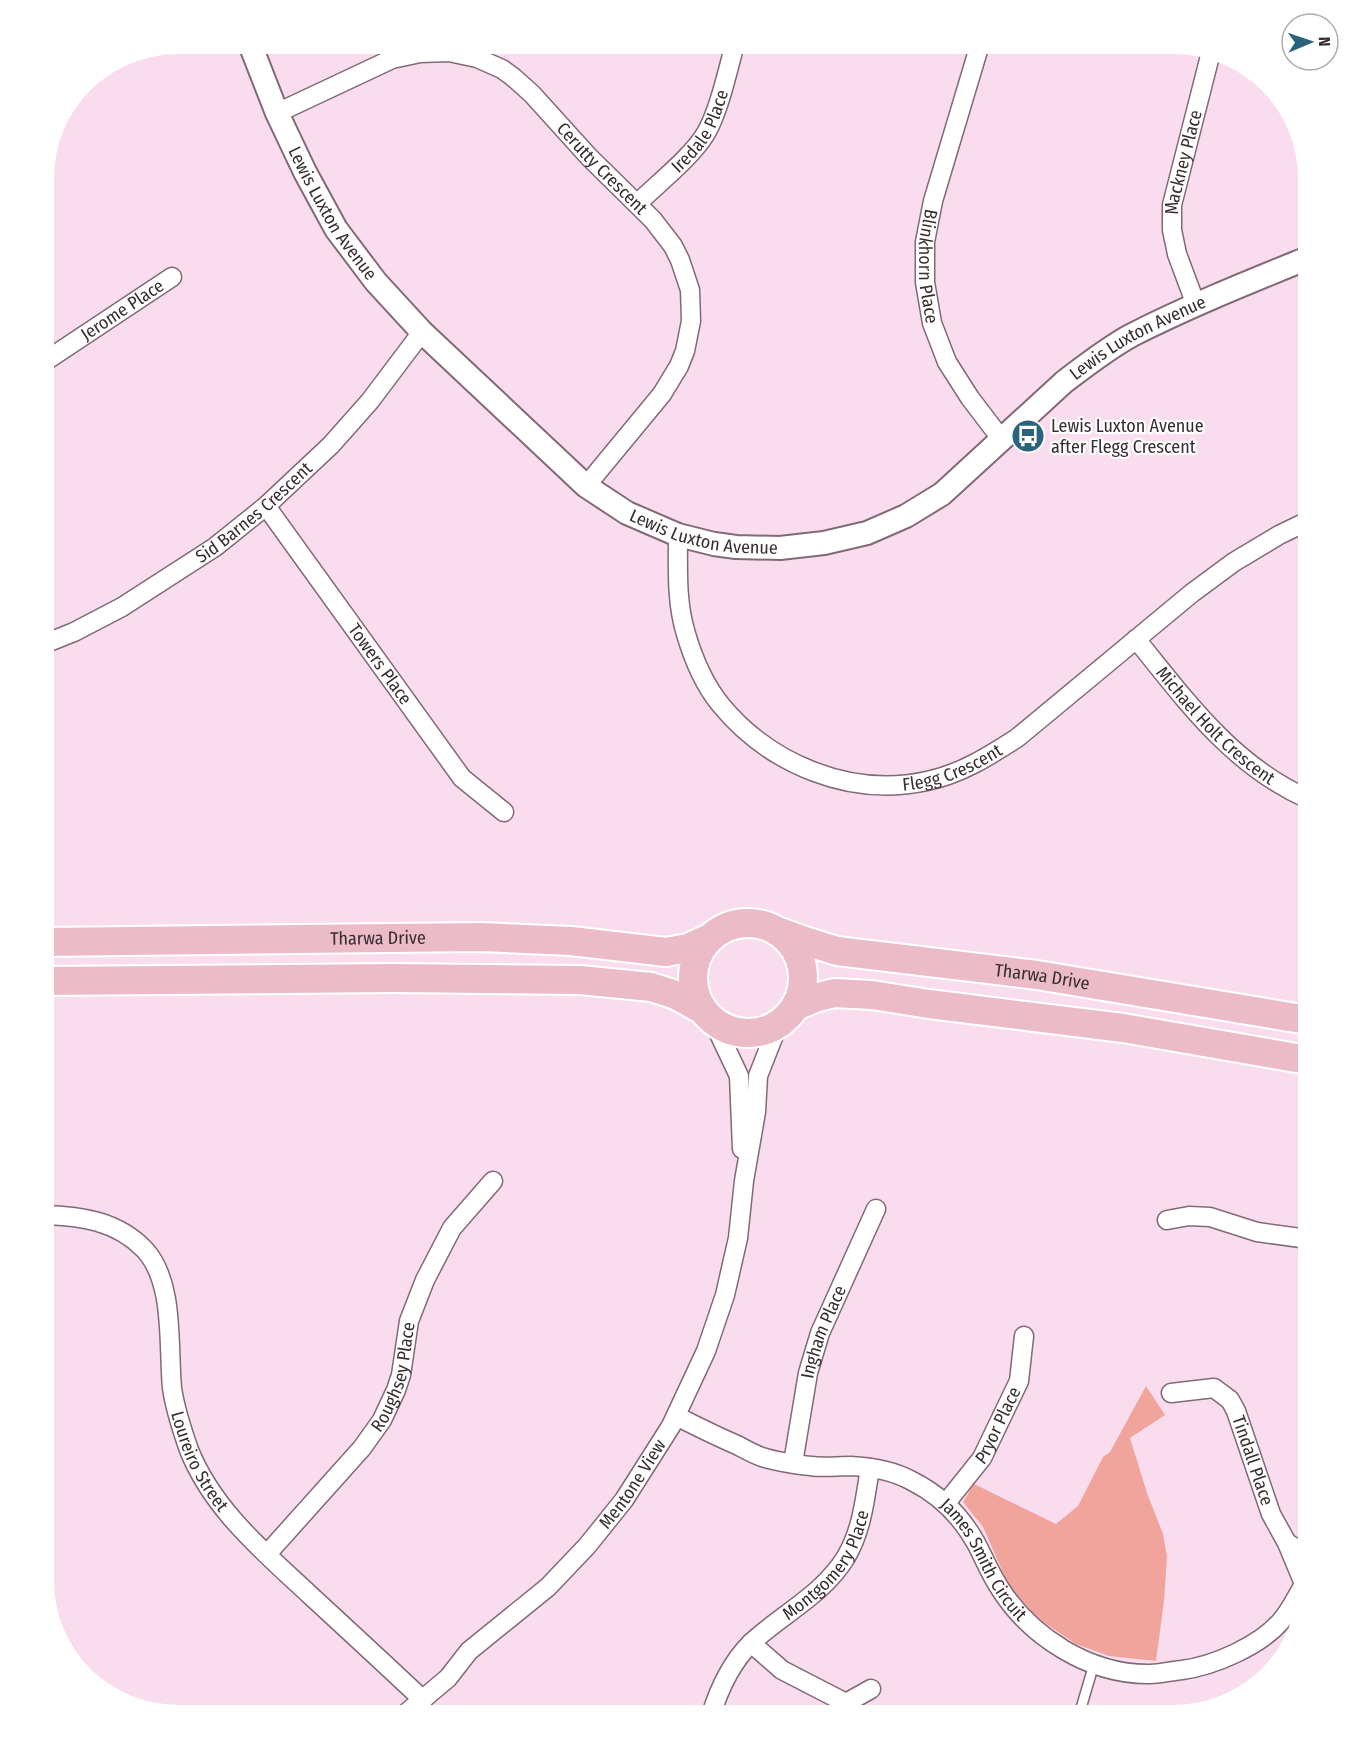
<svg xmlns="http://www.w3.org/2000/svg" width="1352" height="1759" font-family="'Fira Sans Condensed',sans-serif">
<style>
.green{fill:#f1a49c}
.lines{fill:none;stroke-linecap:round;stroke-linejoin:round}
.service-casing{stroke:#826978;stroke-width:12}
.minor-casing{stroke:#826978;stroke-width:21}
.tertiary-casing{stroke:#826978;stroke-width:26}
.primary-casing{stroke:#fff;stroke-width:32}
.service{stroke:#fff;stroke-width:9}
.minor{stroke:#fff;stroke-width:18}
.tertiary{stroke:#fff;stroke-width:22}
.primary{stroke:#ebbcc7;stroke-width:28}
.labels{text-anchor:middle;stroke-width:4.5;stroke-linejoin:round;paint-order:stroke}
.street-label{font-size:18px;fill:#372c32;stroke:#fff}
.poi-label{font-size:18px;fill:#372c32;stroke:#fff;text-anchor:start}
</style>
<rect width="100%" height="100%" fill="#f9ddee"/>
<path class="green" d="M1146 1386 1165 1415 1130 1438 1147 1493 1163 1534 1167 1557 1164 1601 1156 1661 1109 1656 1076 1644 1036 1617 1008 1584 983 1527 963 1502 974 1484 1056 1524 1078 1506 1103 1457 1110 1452Z"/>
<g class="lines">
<defs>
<path id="service" d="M1079 1715 1094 1664"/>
<g id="minor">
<path id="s1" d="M980 44 933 201 925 242V282L932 323 947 362 970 398 1002 440"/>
<path id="s2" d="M277 113 392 59 420 53 449 52 477 58 502 69 513 77 532 94 589 157 653 220 673 246 680 260 690 290 691 321 685 351 679 366 662 394 586 486"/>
<path id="s3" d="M637 204C657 184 692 157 706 133 719 111 728 69 735 44"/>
<path id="s4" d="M1196 305 1177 254 1172 230V205L1211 52"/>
<path id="s5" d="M44 362 172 277"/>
<path id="s6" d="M266 506 462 778 504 812"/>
<path id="s7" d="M678 535C678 568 676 602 686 634 693 658 704 684 720 704 769 764 850 798 927 781 961 774 989 756 1017 738L1192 593 1234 562 1279 535 1308 521"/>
<path id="s8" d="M1136 639C1187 702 1232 765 1308 799"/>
<path id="s9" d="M44 644 74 632 122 607 215 547 266 506 331 445 370 401 422 332"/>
<path d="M713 1021 739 1076 742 1149"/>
<path id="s10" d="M44 1215C81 1216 117 1221 144 1249 175 1281 168 1346 172 1388 175 1409 182 1430 189 1450 213 1510 264 1552 310 1595 348 1630 386 1665 423 1700"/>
<path d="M1167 1220 1189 1216 1210 1217 1257 1232 1308 1239"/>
<path id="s11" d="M1171 1393 1214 1388 1230 1400 1236 1411 1271 1514 1287 1543 1302 1579"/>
<path id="s12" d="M676 1416C696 1426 716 1436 737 1445 745 1449 753 1454 762 1457 774 1461 798 1465 811 1466 824 1468 837 1466 851 1466 872 1467 894 1471 912 1481 940 1495 961 1516 976 1543 984 1558 990 1573 999 1587 1030 1637 1090 1675 1150 1674 1160 1674 1171 1671 1182 1670 1213 1666 1260 1646 1281 1621 1290 1611 1296 1598 1303 1586"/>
<path id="s13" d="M793 1463 808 1373 820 1333 876 1209"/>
<path id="s14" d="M946 1503 982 1458 1019 1381 1024 1336"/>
<path d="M1287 1543 1308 1555"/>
<path id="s15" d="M267 1554 362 1448 382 1420 396 1390 401 1375 409 1321 425 1280 452 1228 493 1181"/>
<path d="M751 1643 782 1670 846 1703"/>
<path d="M847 1714 846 1703 871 1689"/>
<path id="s16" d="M404 1715 448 1678 469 1651 548 1587 587 1546 624 1500 671 1426 706 1351 725 1295 738 1238 744 1181 756 1112 758 1076 778 1025"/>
<path id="s17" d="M711 1715C719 1689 731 1663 751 1643 782 1614 823 1595 846 1557 862 1530 865 1499 870 1468"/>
</g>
<g id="tertiary">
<path id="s18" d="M250 44 277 113 305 172 336 229 376 282 422 332 586 486 627 513 678 535 714 544 736 547 780 548 824 543 867 533 906 516 942 494 1064 382C1085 366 1108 348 1132 335 1189 306 1249 282 1308 258"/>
</g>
<g id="primary">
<circle cx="748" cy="978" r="55"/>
<path id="s19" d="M777 931 802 940 837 951 1037 975 1308 1020"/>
<path id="s20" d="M44 942 481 937 571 941 666 952 688 948 710 938"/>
<path d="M44 981 394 978 580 980 651 987 676 995 703 1010"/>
<path d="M796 1006 815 998 834 993 872 995 929 1004 1123 1028 1308 1060"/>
</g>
</defs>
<use href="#service" class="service-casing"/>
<use href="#minor" class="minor-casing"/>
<use href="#tertiary" class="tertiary-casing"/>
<use href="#primary" class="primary-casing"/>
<use href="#service" class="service"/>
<use href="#minor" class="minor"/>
<use href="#tertiary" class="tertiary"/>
<use href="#primary" class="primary"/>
</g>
<defs>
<symbol id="bus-disc" viewBox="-11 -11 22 22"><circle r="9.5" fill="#29637c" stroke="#fff"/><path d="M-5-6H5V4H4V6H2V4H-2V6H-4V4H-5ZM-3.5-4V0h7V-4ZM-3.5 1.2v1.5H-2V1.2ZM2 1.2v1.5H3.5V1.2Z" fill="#fff"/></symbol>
</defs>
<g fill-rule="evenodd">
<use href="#bus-disc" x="1009" y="417" width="38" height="38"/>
</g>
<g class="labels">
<g class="street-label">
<text dy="6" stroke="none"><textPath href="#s3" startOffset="98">Iredale Place</textPath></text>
<text dy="6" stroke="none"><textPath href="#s4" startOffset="148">Mackney Place</textPath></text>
<text dy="6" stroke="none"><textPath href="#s2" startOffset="382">Cerutty Crescent</textPath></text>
<text dy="6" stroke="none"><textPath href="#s18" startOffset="189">Lewis Luxton Avenue</textPath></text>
<text dy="6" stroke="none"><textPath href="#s1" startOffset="230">Blinkhorn Place</textPath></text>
<text dy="6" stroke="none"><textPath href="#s5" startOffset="94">Jerome Place</textPath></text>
<text dy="6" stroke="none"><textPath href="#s18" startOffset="1197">Lewis Luxton Avenue</textPath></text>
<text dy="6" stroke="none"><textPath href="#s9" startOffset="249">Sid Barnes Crescent</textPath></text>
<text dy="6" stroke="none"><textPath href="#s18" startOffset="693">Lewis Luxton Avenue</textPath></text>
<text dy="6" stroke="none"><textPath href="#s6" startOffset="195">Towers Place</textPath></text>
<text dy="6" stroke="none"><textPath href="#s8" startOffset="118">Michael Holt Crescent</textPath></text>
<text dy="6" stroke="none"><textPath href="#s7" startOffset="438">Flegg Crescent</textPath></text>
<text dy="6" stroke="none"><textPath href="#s20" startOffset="334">Tharwa Drive</textPath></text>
<text dy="6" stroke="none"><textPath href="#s19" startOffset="270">Tharwa Drive</textPath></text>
<text dy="6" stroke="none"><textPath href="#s13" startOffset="135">Ingham Place</textPath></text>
<text dy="6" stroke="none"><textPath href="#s15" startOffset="222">Roughsey Place</textPath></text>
<text dy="6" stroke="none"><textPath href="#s14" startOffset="94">Pryor Place</textPath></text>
<text dy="6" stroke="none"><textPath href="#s10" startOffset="332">Loureiro Street</textPath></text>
<text dy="6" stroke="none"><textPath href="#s11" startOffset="128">Tindall Place</textPath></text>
<text dy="6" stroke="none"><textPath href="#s16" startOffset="327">Mentone View</textPath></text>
<text dy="6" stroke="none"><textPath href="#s12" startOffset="357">James Smith Circuit</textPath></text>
<text dy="6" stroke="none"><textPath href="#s17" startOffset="194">Montgomery Place</textPath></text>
</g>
<g class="poi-label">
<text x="1051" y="432">Lewis Luxton Avenue<tspan x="1051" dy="21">after Flegg Crescent</tspan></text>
</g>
</g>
<path d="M0 0H1352V1759H0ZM178 54H1174A124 124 0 0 1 1298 178V1581A124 124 0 0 1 1174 1705H178A124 124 0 0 1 54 1581V178A124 124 0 0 1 178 54Z" fill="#fff" fill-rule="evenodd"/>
<g transform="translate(1310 42) rotate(88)"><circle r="28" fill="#ffffff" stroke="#afabad" stroke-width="1.5"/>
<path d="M0-4.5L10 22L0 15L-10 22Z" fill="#29637c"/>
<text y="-9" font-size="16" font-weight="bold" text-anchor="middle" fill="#372c32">N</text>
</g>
</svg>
